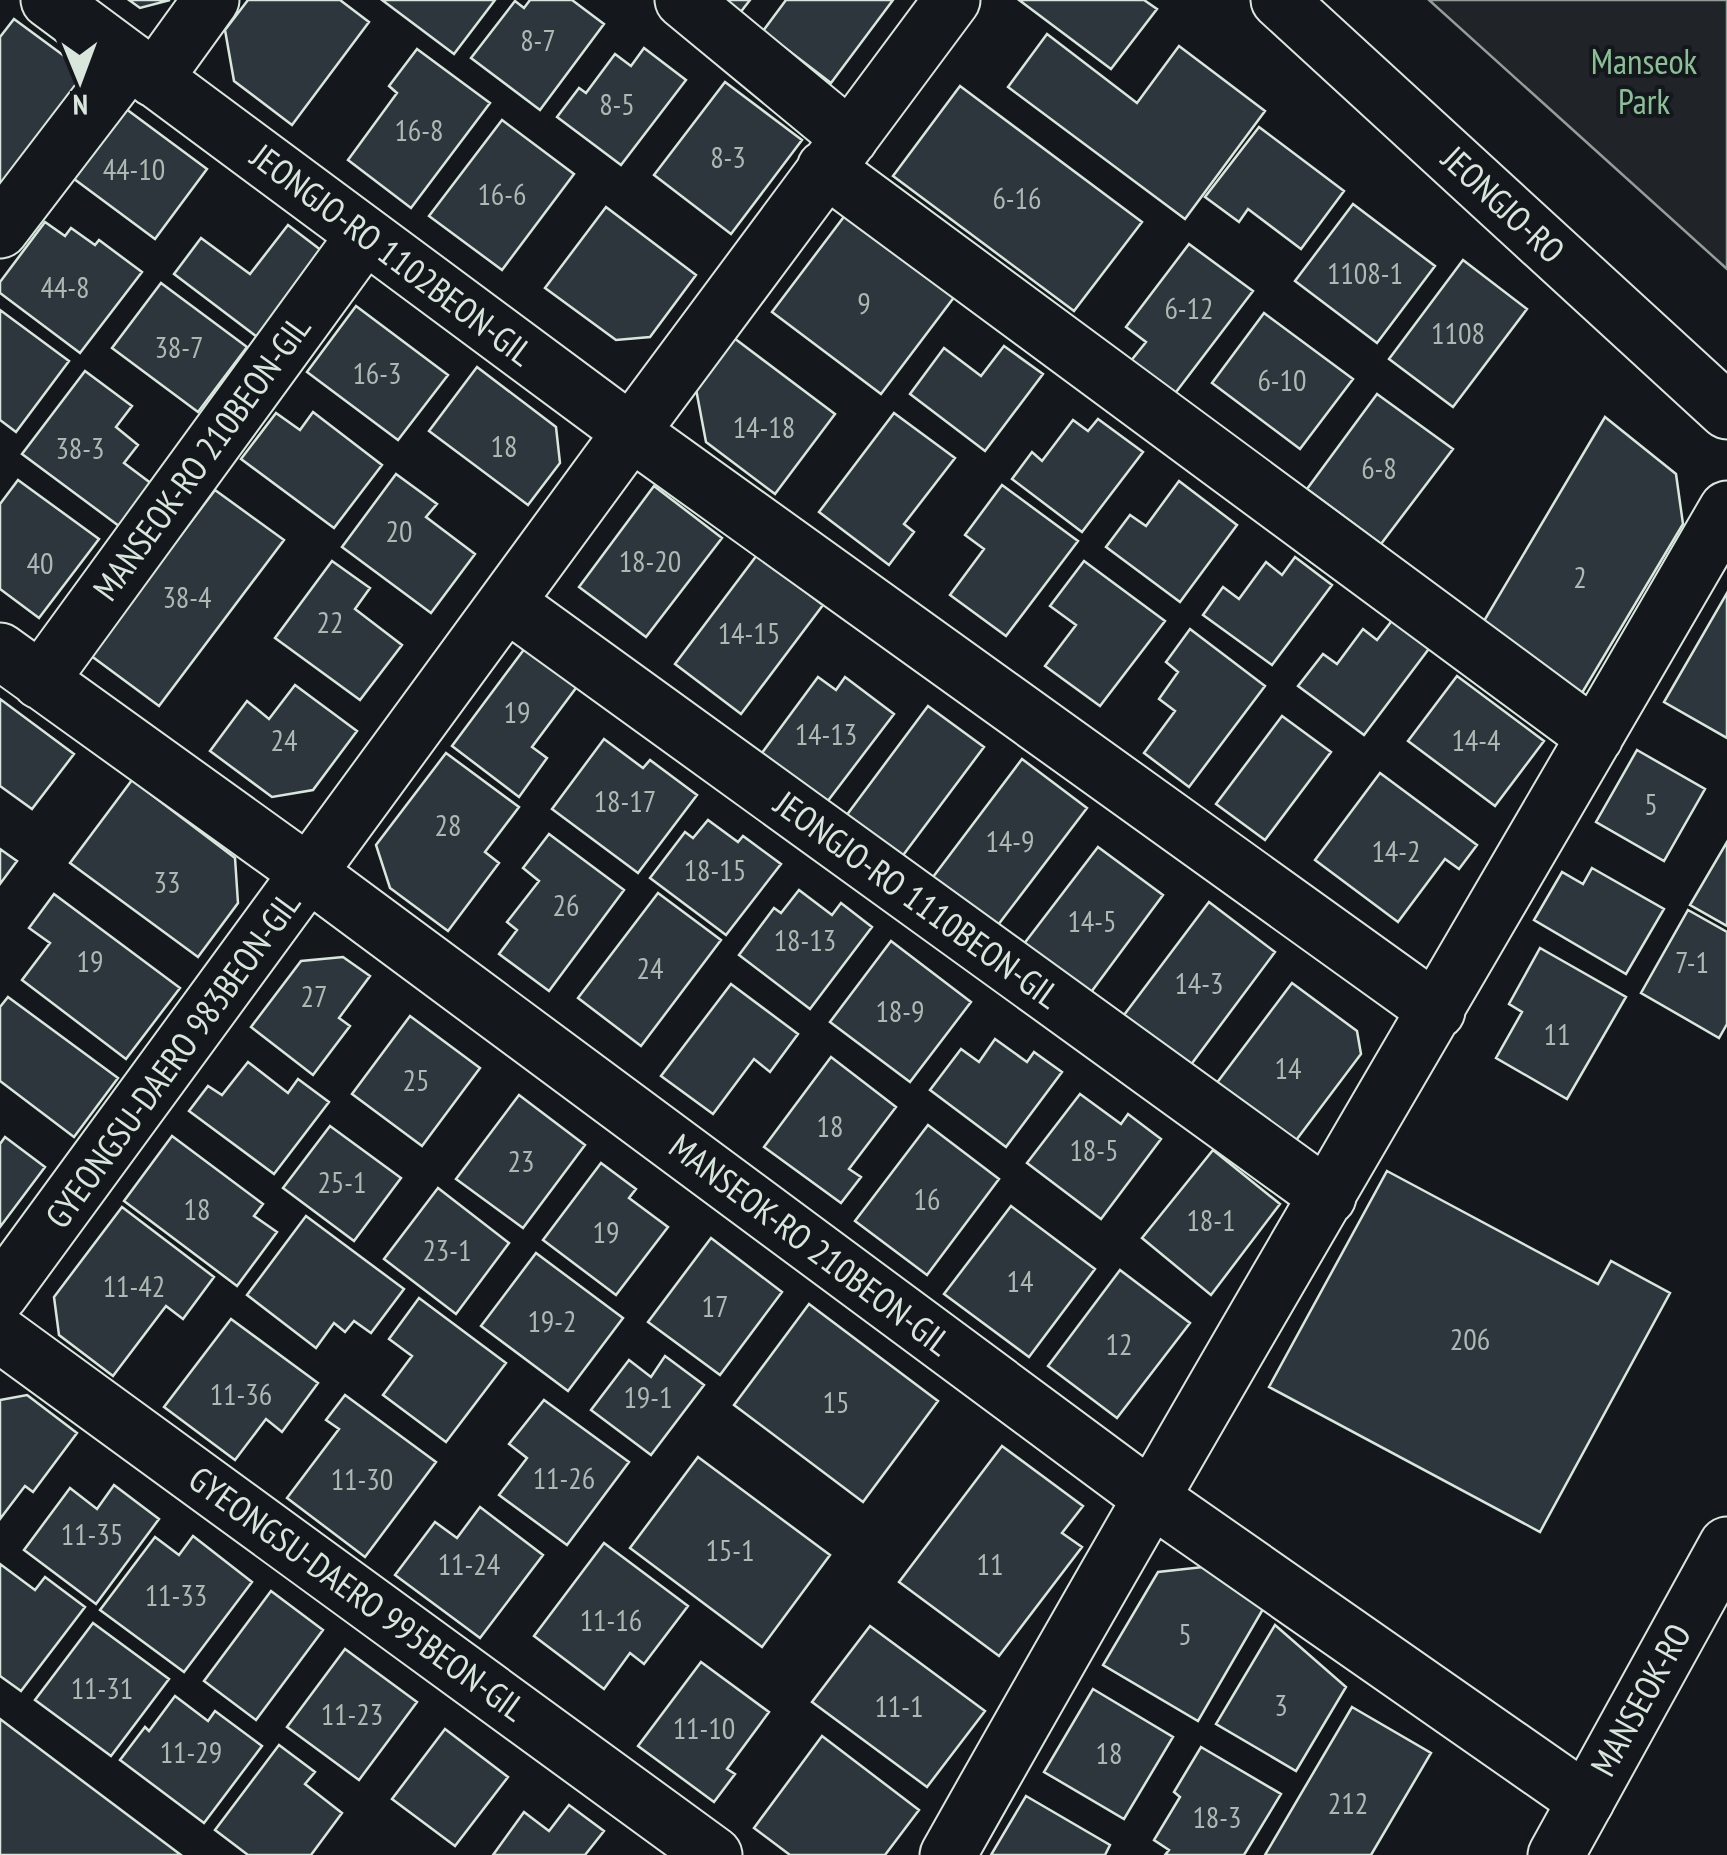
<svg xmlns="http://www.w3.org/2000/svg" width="1727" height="1855" font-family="'PT Sans Narrow',sans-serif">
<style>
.park{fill:#202428;stroke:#939e99;stroke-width:2.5}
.building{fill:#2c363c;stroke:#d8e6dc;stroke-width:2.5}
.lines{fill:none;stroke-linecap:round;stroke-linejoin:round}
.street-casing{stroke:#d8e6dc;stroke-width:59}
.secondary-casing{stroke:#d8e6dc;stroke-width:59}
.street{stroke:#14181c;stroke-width:55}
.secondary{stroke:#14181c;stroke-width:55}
.labels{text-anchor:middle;stroke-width:8;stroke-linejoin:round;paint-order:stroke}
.number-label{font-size:30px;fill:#adbab4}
.park-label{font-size:35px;fill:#8ac095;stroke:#14181c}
.street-label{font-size:35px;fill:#d8e6dc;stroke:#14181c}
</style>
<rect width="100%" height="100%" fill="#14181c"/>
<path class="park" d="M1429 0H1727V269Z"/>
<path class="building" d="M129 0H170L140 8Z
M248 0H340L369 22 292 125 234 81 225 30Z
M382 0H495L454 54Z
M530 0H572L604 24 540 110 471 58 515 1 524 8Z
M713 0H750L736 18Z
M786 0H893L831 83 763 31Z
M1019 0H1144L1157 9 1111 69Z
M14 19 90 75 0 195V37Z
M1047 34 1137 103 1179 46 1265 111 1185 219 1008 87Z
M644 48 686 80 621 165 557 117 579 88 586 93 615 54 631 66Z
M417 49 490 103 411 208 348 160 397 93 389 86Z
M725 82 802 140 731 234 654 175Z
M960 86 1142 222 1074 311 893 176Z
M114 100 207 169 155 239 62 170Z
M502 120 574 174 502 270 429 216Z
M1259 127 1344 191 1301 249 1248 209 1239 222 1205 197Z
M1353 204 1435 266 1377 343 1295 281Z
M606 207 696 275 650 337 616 340 545 288Z
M846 214 955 296 881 394 772 312Z
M45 222 65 236 71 228 95 245 99 240 142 272 80 353 0 293V282Z
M288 225 330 257 265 343 174 274 201 238 250 274Z
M1189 244 1253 291 1170 400 1126 367 1146 342 1126 327Z
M1463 260 1527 309 1453 407 1389 359Z
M161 283 247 347 198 412 112 348Z
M356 306 448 375 398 440 307 372Z
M0 310 69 361 16 432 0 420Z
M1264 313 1353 379 1300 449 1212 383Z
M734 338 835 414 775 494 706 442 696 389Z
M1004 346 1043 374 985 451 910 394 944 348 981 376Z
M477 367 556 427 560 463 528 505 429 431Z
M85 371 132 406 116 427 138 445 124 463 156 487 123 529 22 454Z
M1377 394 1453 449 1381 544 1307 489Z
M313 412 382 465 334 528 241 459 276 413 300 430Z
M894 413 955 458 904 524 914 532 889 565 819 512Z
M1605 417 1676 474 1683 524 1582 693 1478 631Z
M1098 419 1143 452 1082 532 1012 479 1032 452 1042 461 1073 420 1088 431Z
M396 474 437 504 426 517 475 554 431 613 342 547Z
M18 480 99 539 39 618 0 589V504Z
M1179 481 1237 525 1180 602 1106 547 1130 515 1146 526Z
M1002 485 1078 541 1006 636 950 595 984 549 965 535Z
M654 486 722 538 646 637 579 587Z
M215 490 284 540 159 706 90 655Z
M757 555 823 605 741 714 675 664Z
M1295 557 1332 585 1272 665 1203 615 1223 587 1239 599 1266 562 1282 575Z
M332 561 370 588 355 609 402 645 360 700 275 638Z
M1084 561 1165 621 1100 706 1045 666 1076 625 1050 606Z
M1727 593V738L1664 702Z
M1394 618 1431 646 1364 735 1298 686 1323 654 1337 664 1363 629 1377 640Z
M1190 629 1265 686 1189 787 1144 753 1175 711 1159 699 1178 672 1166 662Z
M531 640 582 680 532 747 547 758 519 797 452 746Z
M1457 676 1544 741 1495 806 1408 741Z
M818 677 836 690 845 677 894 714 824 806 759 757Z
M295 685 357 731 313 790 272 797 210 751 247 701 269 719Z
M0 699 74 754 32 809 0 786Z
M928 706 984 747 901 858 846 816Z
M1282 716 1331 752 1265 840 1216 804Z
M604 739 643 768 650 760 697 795 638 873 552 809Z
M1637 750 1705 789 1664 861 1596 822Z
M446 753 519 807 485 852 499 863 448 931 390 888 376 845Z
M1022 759 1087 808 998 925 933 877Z
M1380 773 1477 845 1459 869 1445 859 1398 922 1315 860Z
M132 780 235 858 238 903 198 957 70 863Z
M708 820 738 842 743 836 781 864 726 935 650 878 685 832 693 838Z
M549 834 624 890 549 991 499 954 517 930 507 922 539 881 523 868Z
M1727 842V926L1690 905Z
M1098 847 1163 895 1086 999 1020 949Z
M0 849 17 861 0 884Z
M1592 868 1664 909 1626 974 1534 920 1562 872 1583 884Z
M799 890 832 915 841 903 872 927 810 1009 739 955 774 908 781 913Z
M658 893 721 940 641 1046 578 998Z
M54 894 180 988 126 1059 22 980 50 943 29 928Z
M1209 902 1275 952 1190 1066 1124 1015Z
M1688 910 1727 932V1024L1719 1038 1641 993Z
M891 941 971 1002 910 1082 830 1022Z
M1540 948 1626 997 1567 1099 1496 1058 1522 1012 1509 1004Z
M343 957 370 976 339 1018 350 1026 313 1075 251 1027 301 961Z
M1292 983 1357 1031 1361 1054 1294 1143 1216 1084Z
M731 984 798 1034 770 1072 754 1059 713 1114 661 1076Z
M8 997 118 1078 74 1137 0 1081V1007Z
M410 1016 480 1068 422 1146 352 1094Z
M995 1039 1027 1062 1034 1052 1062 1072 1006 1147 930 1090 961 1049 979 1062Z
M831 1057 896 1107 849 1169 861 1177 841 1203 764 1147Z
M248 1062 288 1093 298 1079 329 1102 274 1174 189 1111 208 1086 222 1095Z
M1080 1094 1121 1124 1128 1114 1161 1139 1101 1219 1027 1163Z
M519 1095 585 1145 523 1228 456 1179Z
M928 1125 999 1179 927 1275 855 1221Z
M330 1126 401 1178 354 1241 283 1188Z
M172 1136 263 1204 254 1216 277 1232 237 1286 124 1201Z
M5 1137 45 1167 0 1227V1144Z
M1213 1150 1280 1204 1211 1295 1142 1238Z
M601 1163 636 1189 629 1198 668 1227 616 1295 543 1240Z
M1387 1171 1598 1284 1611 1261 1670 1293 1540 1532 1269 1387Z
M438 1188 509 1243 456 1314 384 1259Z
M1011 1206 1095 1269 1029 1357 944 1294Z
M122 1207 214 1277 183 1319 166 1306 113 1376 59 1335 54 1297Z
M306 1216 404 1289 371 1333 354 1321 345 1332 334 1323 316 1348 247 1295Z
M711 1238 782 1292 720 1375 648 1322Z
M536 1253 623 1318 568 1391 481 1326Z
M1120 1270 1190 1323 1117 1418 1048 1366Z
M419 1298 506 1363 446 1442 383 1395 412 1356 389 1339Z
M809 1304 938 1401 863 1502 734 1405Z
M231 1319 318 1383 282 1432 266 1419 235 1460 164 1407Z
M665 1356 704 1385 651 1455 591 1410 629 1360 651 1377Z
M27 1395 77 1433 33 1492 25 1486 0 1519V1400Z
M345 1395 436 1462 365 1557 287 1498 339 1429 326 1420Z
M544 1400 629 1462 567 1545 499 1495 527 1458 509 1444Z
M1002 1446 1083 1506 1062 1533 1082 1547 999 1656 899 1582Z
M698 1457 830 1555 762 1647 630 1548Z
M114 1485 159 1519 96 1604 24 1550 70 1488 97 1509Z
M480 1507 543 1555 480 1638 395 1575 435 1522 457 1538Z
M193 1536 252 1582 184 1672 100 1610 155 1537 179 1555Z
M604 1543 688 1606 644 1664 630 1653 604 1689 534 1636Z
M0 1564 35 1590 45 1577 85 1607 21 1691 0 1676Z
M1203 1567 1266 1604 1198 1721 1103 1665 1158 1572Z
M271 1591 323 1630 256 1720 204 1681Z
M93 1623 169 1679 111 1756 35 1700Z
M1275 1625 1346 1687 1296 1771 1216 1724Z
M870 1626 985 1711 927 1787 812 1702Z
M345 1649 417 1702 359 1780 287 1727Z
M701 1662 769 1712 727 1769 735 1774 714 1802 638 1746Z
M1093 1689 1173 1737 1124 1819 1044 1772Z
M175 1696 208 1721 215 1711 262 1746 204 1823 120 1760 145 1727 149 1731Z
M1352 1707 1431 1753 1371 1855H1265Z
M0 1719 181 1855H0Z
M445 1729 508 1777 455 1846 392 1799Z
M822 1736 919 1810 885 1855H790L754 1828Z
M279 1745 315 1772 305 1784 342 1813 311 1855H248L215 1830Z
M1201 1747 1281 1794 1244 1855H1165L1169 1850 1154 1840 1180 1797 1174 1792Z
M1026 1796 1110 1845 1105 1855H991Z
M569 1805 604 1831 585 1855H493L524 1812 549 1831Z"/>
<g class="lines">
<defs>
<path id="street" d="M49 0 631 432 1437 1011
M683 0 850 138
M154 79 211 0
M825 168 1595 737
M0 230 130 60
M507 603 1328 1197
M0 651 310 874 1150 1497 1586 1801
M40 681 365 235
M0 1294 631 432 952 0
M0 1334 714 1855
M948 1855C1202 1403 1467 958 1727 509"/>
<path id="secondary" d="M1279 0 1727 411
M1556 1855 1727 1545"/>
</defs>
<use href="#street" class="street-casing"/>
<use href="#secondary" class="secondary-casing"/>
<use href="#street" class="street"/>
<use href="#secondary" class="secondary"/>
</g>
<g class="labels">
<g class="number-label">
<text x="538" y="51">8-7</text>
<text x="617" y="115">8-5</text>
<text x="419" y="141">16-8</text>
<text x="728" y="168">8-3</text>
<text x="134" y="180">44-10</text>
<text x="502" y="205">16-6</text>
<text x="1017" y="209">6-16</text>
<text x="1365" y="284">1108-1</text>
<text x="65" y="298">44-8</text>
<text x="864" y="314">9</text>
<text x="1189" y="319">6-12</text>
<text x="1458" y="344">1108</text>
<text x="179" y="358">38-7</text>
<text x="377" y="384">16-3</text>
<text x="1282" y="391">6-10</text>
<text x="764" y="438">14-18</text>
<text x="504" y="457">18</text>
<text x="80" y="459">38-3</text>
<text x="1379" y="479">6-8</text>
<text x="399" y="542">20</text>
<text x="650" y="572">18-20</text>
<text x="40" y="574">40</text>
<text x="1580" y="588">2</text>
<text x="187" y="608">38-4</text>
<text x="330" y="633">22</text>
<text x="749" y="644">14-15</text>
<text x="517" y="723">19</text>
<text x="826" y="745">14-13</text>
<text x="284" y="751">24</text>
<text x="1476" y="751">14-4</text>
<text x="625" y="812">18-17</text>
<text x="1651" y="815">5</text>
<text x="448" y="836">28</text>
<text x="1010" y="852">14-9</text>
<text x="1396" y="862">14-2</text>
<text x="715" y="881">18-15</text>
<text x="167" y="893">33</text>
<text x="566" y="916">26</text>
<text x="1092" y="932">14-5</text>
<text x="805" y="951">18-13</text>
<text x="90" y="972">19</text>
<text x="1692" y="973">7-1</text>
<text x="650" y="979">24</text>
<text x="1199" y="994">14-3</text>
<text x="314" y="1007">27</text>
<text x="900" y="1022">18-9</text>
<text x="1557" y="1045">11</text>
<text x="1288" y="1079">14</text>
<text x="416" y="1091">25</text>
<text x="830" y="1137">18</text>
<text x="1094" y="1161">18-5</text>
<text x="521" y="1172">23</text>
<text x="342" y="1193">25-1</text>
<text x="927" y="1210">16</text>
<text x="197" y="1220">18</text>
<text x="1211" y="1231">18-1</text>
<text x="606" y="1243">19</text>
<text x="447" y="1261">23-1</text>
<text x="1020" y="1292">14</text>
<text x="134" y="1297">11-42</text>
<text x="715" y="1317">17</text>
<text x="552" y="1332">19-2</text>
<text x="1470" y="1350">206</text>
<text x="1119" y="1355">12</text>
<text x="241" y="1405">11-36</text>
<text x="648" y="1408">19-1</text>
<text x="836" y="1413">15</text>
<text x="564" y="1489">11-26</text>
<text x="362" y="1490">11-30</text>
<text x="92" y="1545">11-35</text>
<text x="730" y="1561">15-1</text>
<text x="469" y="1575">11-24</text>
<text x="990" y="1575">11</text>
<text x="176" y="1606">11-33</text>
<text x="611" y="1631">11-16</text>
<text x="1185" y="1645">5</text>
<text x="102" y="1699">11-31</text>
<text x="1281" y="1716">3</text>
<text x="899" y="1717">11-1</text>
<text x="352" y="1725">11-23</text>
<text x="704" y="1739">11-10</text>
<text x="191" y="1763">11-29</text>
<text x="1109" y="1764">18</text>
<text x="1348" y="1814">212</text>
<text x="1217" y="1828">18-3</text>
</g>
<g class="park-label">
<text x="1644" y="74">Manseok<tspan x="1644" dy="40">Park</tspan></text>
</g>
<g class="street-label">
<text transform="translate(1503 205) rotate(43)" y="12">JEONGJO-RO</text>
<text transform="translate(392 255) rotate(37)" y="12">JEONGJO-RO 1102BEON-GIL</text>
<text transform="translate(202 458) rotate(-54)" y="12">MANSEOK-RO 210BEON-GIL</text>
<text transform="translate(917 900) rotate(36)" y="12">JEONGJO-RO 1110BEON-GIL</text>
<text transform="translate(173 1060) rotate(-54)" y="12">GYEONGSU-DAERO 983BEON-GIL</text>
<text transform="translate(810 1245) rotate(37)" y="12">MANSEOK-RO 210BEON-GIL</text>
<text transform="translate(357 1594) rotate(36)" y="12">GYEONGSU-DAERO 995BEON-GIL</text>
<text transform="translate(1641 1700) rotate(-61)" y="12">MANSEOK-RO</text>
</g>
</g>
<g transform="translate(80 80) rotate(179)" stroke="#14181c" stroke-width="8" paint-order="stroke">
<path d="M0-8L18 38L0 25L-18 38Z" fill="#d8e6dc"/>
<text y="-15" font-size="28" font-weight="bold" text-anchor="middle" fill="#d8e6dc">N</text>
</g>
</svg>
